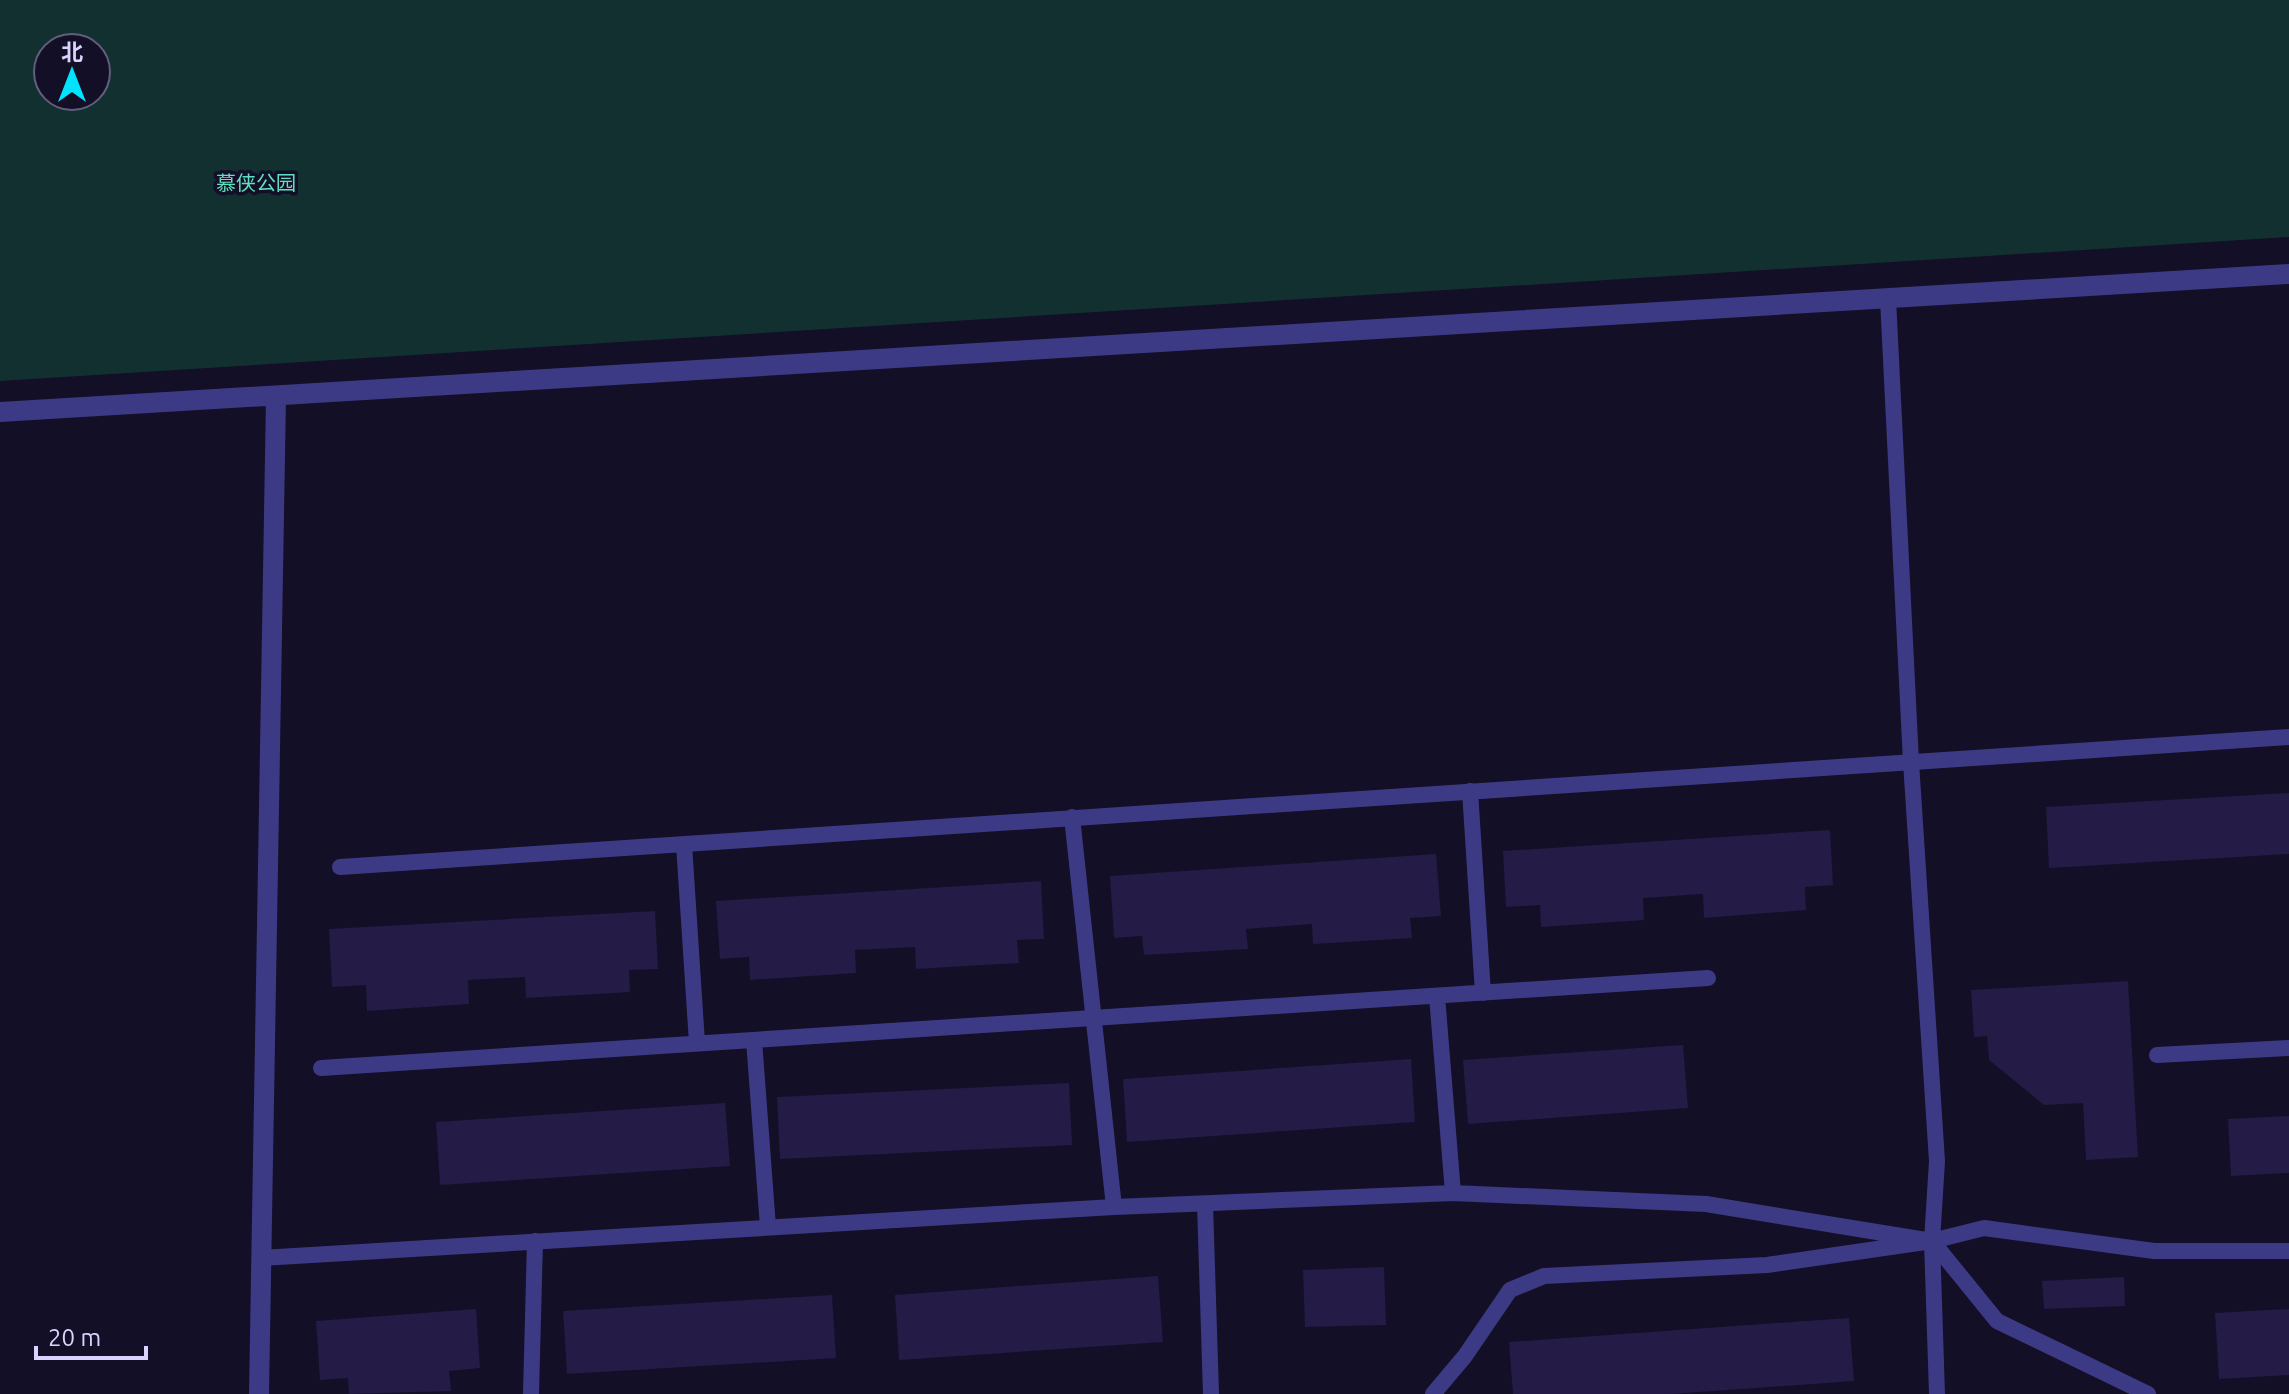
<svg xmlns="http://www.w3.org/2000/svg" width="2289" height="1394" font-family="Ubuntu,'Noto Sans SC',sans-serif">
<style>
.green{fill:#12302f;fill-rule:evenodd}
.building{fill:#241b47}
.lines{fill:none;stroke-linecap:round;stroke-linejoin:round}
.service{stroke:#3d3a85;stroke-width:16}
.minor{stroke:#3d3a85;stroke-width:20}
.labels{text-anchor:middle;stroke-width:7;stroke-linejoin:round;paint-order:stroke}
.park-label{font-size:20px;fill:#5fe0c0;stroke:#130f26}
</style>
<rect width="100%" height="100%" fill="#130f26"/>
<path class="green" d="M0 0H2289V237L0 381ZM48 48H96V96H48Z"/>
<path class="building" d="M2289 793V854L2049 868 2046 807Z
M1830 830 1833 885 1805 887 1806 910 1704 918 1703 894 1643 898 1644 920 1541 927 1540 905 1506 907 1503 851Z
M1436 854 1441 916 1410 918 1412 938 1313 944 1312 924 1246 929 1248 949 1144 955 1142 936 1114 938 1110 876Z
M1041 881 1044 939 1017 940 1019 963 916 969 915 947 855 950 856 973 750 980 749 957 720 959 716 901Z
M655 911 658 969 629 970 630 992 526 998 525 977 468 980 469 1004 367 1011 366 985 332 987 329 929Z
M2128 981 2138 1157 2086 1160 2083 1103 2044 1105 1989 1060 1987 1036 1974 1037 1971 990Z
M1683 1045 1688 1108 1468 1124 1463 1060Z
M1411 1059 1415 1122 1127 1142 1123 1079Z
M1069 1083 1072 1145 780 1159 777 1097Z
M725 1103 730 1166 440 1185 436 1122Z
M2289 1116V1173L2231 1176 2228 1119Z
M1384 1267 1386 1325 1305 1327 1303 1270Z
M1158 1276 1163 1342 899 1360 895 1295Z
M2124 1277 2125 1306 2044 1309 2042 1281Z
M832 1295 836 1358 567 1374 563 1311Z
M476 1309 480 1368 449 1371 451 1391 349 1394 348 1378 320 1380 316 1321Z
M2289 1309V1375L2219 1379 2215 1313Z
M1849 1318 1854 1381 1671 1394H1513L1509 1342Z"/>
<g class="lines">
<path class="service" d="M1888 299 1911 762 1937 1161 1932 1241 1997 1321 2148 1394
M1470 791 1483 993
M1072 817 1114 1207
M684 844 697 1043
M340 867 2289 737
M1437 996 1453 1193
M754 1040 768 1227
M2157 1055 2289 1048
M321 1068 1708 978
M1205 1204 1211 1394
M1932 1241 1937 1394
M261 1258 1114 1207 1453 1193 1706 1204 1932 1241
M531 1394 535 1241
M1433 1394 1465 1356 1510 1290 1544 1276 1767 1265 1932 1241 1984 1228 2154 1251H2289"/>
<path class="minor" d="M0 412 2289 274
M259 1394 276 397"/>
</g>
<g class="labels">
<g class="park-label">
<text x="256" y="190">慕侠公园</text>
</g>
</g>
<g transform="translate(72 72)"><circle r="38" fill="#130f26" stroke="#625e7d" stroke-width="2"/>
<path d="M0-6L14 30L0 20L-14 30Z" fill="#00e5ff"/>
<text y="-12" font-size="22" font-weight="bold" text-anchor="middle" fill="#d9d4ff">北</text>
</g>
<path d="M36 1346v12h110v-12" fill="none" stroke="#d9d4ff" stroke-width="4"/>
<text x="48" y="1346" font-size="24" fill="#d9d4ff" stroke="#130f26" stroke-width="6" paint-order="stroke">20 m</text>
</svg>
